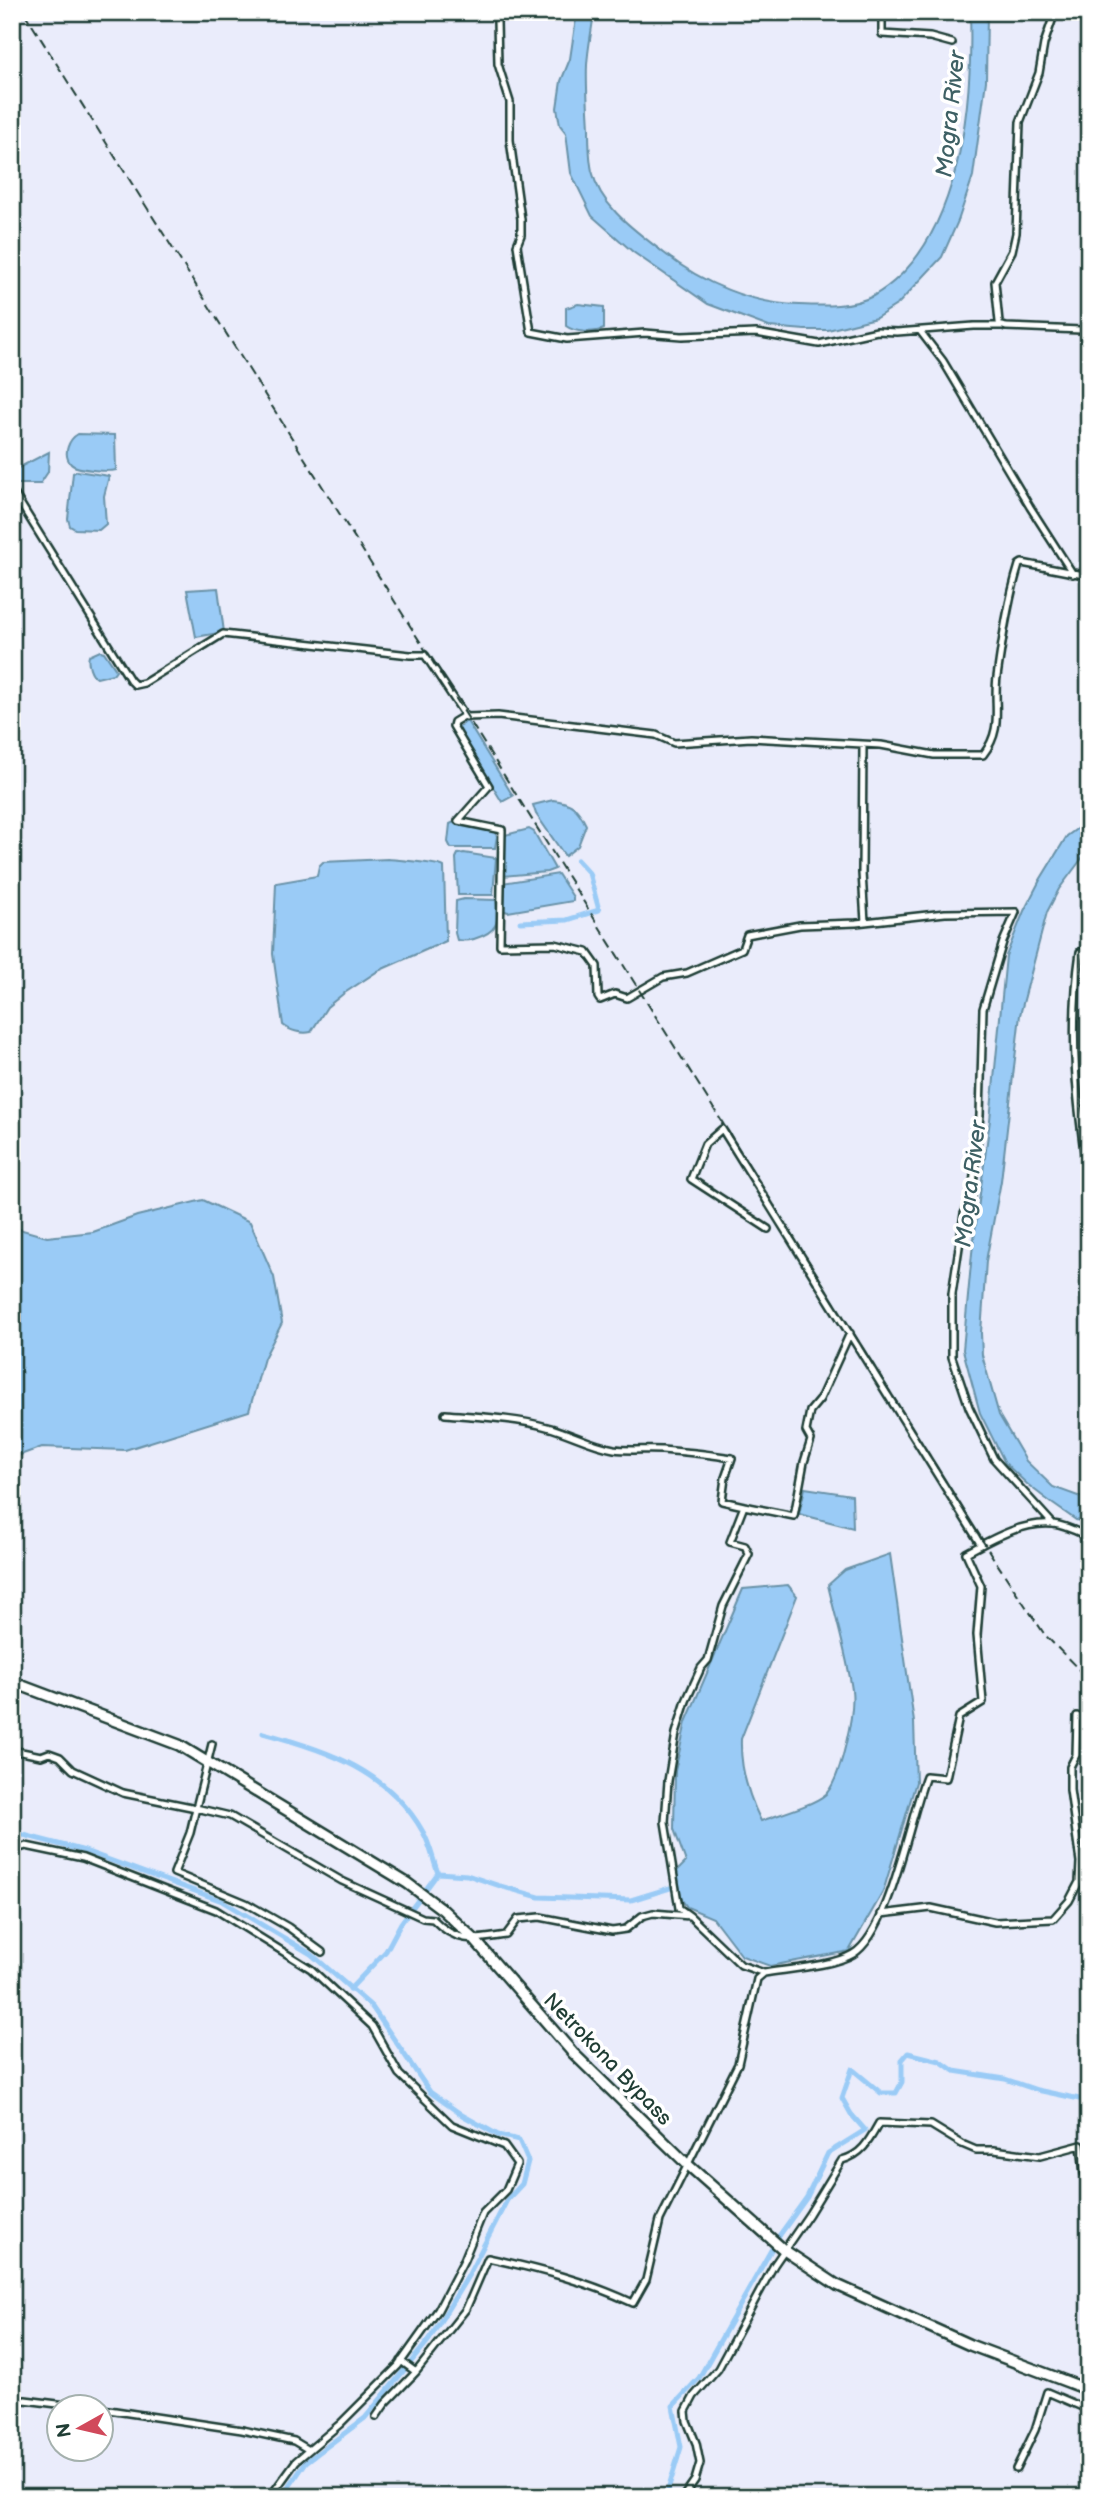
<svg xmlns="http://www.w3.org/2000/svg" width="1101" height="2509" font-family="'Balsamiq Sans',sans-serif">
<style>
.water{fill:#9acbf6;stroke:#6992a8;stroke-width:2}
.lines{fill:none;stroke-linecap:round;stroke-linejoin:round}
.canal{stroke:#9acbf6;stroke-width:5}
.street-casing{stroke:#1f3d34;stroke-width:10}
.primary-casing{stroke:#1f3d34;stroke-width:14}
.street{stroke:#fff;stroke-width:5}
.primary{stroke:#fff;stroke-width:9}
.rail{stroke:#1f3d34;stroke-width:2;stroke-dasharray:10 5;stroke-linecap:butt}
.labels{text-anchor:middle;stroke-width:7;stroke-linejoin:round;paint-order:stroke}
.street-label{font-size:21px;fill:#1f3d34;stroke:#fff}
.water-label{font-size:23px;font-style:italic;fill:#3e6064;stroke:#fff}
</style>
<rect width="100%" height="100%" fill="#eaecfb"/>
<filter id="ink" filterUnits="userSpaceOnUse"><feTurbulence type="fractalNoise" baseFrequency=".0143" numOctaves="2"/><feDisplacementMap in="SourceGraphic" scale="14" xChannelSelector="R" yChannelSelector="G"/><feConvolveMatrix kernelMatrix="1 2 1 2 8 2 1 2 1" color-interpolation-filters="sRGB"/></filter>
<g filter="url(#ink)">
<path class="water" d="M577 12H594C592 30 588 47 587 65 586 86 588 107 589 128 589 142 589 157 592 171 601 208 636 231 664 253 702 283 751 304 800 305 823 306 853 307 873 296 961 246 973 102 970 12H987L986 81 973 176 958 221 942 257 898 304 876 318 828 330H805L769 327 708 304 633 252 592 216 571 173 566 133 560 125 557 108 561 81 570 59Z
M578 304 604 307V329C594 333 575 333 566 326V308Z
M78 434 115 435 116 470C109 472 76 470 71 464 62 454 69 439 78 434Z
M49 452 48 472 40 484H12V471Z
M77 471 109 476 104 496 106 524 99 530 75 529 70 526 68 519 73 473Z
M218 588 224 632 196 637 187 590Z
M100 651 104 652 116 670 113 674 97 678C91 675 87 662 89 656Z
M467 721 513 796 502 802 457 728Z
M553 800C571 802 578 808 586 825L578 846 565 856 536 814 533 805Z
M1089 820V849L1059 889 1047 912 1020 1015 1001 1181 986 1261 981 1333 982 1355 999 1415 1026 1461 1053 1487 1089 1500V1523L1076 1520 1053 1504 1027 1484 1005 1463 980 1413 963 1350 972 1253 990 1120 1006 956 1024 911 1040 880 1067 836Z
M454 822 494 831 497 836 495 848H451L448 842 450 824Z
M529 829 534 832 555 869 547 872 503 876 505 835Z
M464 853 496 858 493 895H458L456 858 458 854Z
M388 859C398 860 439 863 444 867L446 941 378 971 343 994 327 1007 311 1032C302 1034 290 1031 283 1025L273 954 276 883 317 876 319 866 323 862Z
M558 874 573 897V901L508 912 502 910V883Z
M464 899 496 900C500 923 497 932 474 939 468 941 464 941 457 940L455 933 456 901Z
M203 1200 250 1222 274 1277 282 1323 264 1358 249 1411 125 1450 42 1447 12 1458V1227L47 1237 93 1232 137 1216Z
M805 1488 852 1495 853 1528 799 1514Z
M890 1554 914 1722 916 1782 883 1892 849 1951 770 1966 742 1956 713 1918 687 1907 682 1900 676 1872 686 1862 674 1829 675 1771 686 1722 743 1589 788 1585 797 1596 741 1739C740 1768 748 1795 761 1821 777 1815 814 1805 826 1794 841 1778 855 1712 852 1690 847 1655 836 1620 828 1585L845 1570Z"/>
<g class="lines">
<path class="canal" d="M520 922 567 920 599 910 589 873 577 860
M263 1733C327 1750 389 1771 423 1832 430 1844 433 1860 438 1873
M12 1832 85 1851 222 1901 311 1954 372 2007 430 2092 462 2115 498 2135 519 2140 528 2161 522 2184 507 2200 468 2276 429 2340 365 2418 306 2462 282 2497
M350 1989 386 1951 401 1923 438 1873 467 1875 500 1886 539 1897 631 1900 670 1888
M666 2497 681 2447 673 2406 699 2378 779 2236 807 2197 828 2153 865 2130 851 2114 842 2098 852 2069 881 2093H896L902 2082V2060L908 2053 940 2061 954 2071 1005 2079 1037 2090 1089 2101"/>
<defs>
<path id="street" d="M562 12 501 16 497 21 498 64 510 102V140L521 219V235L517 245 531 332 567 339 645 333 682 336 756 333 819 344 877 331 897 332 974 326H1002
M882 12V34L930 37 952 43
M1055 12 1044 44 1039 73 1020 122 1016 233 1012 251 995 282 999 322 1000 325 1006 327 1081 330 1087 332 1089 339
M920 331 943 361 1030 507 1073 574
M1089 343V368
M12 490 130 680 135 685 144 683 223 634 410 655H425L466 717 498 716 656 735 674 743 751 738 881 745 934 755H983C1004 728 993 707 997 677 1002 641 1008 600 1019 565L1022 563 1089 576
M464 716 454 722 453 726 489 786 458 821 502 830 500 945 555 944 587 952 597 966 598 997 600 1000 615 994 627 998 663 977 687 973 742 949 747 935 800 925 856 923 945 913 1016 912 1003 942 983 1009 980 1115 972 1195 964 1214 952 1294V1357L969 1407 994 1459 1053 1524
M863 745 862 873 865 922
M1089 951 1080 952C1068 1035 1077 1105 1089 1187
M768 1229 691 1179 705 1144 722 1129 981 1545
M1089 1244V1265
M445 1414C480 1417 514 1418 547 1427 570 1433 590 1445 614 1449 630 1451 646 1449 662 1450 686 1452 708 1454 732 1458L725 1478 722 1501 744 1506 730 1542 745 1546 749 1554 723 1606 708 1660 701 1668 686 1701 676 1733 668 1781 665 1822 679 1908 690 1916
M744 1506 794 1516 804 1462 811 1440 806 1431 810 1411 820 1399 850 1333
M212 1744 196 1808 230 1816 342 1881 423 1918 433 1919C457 1944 474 1940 506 1935L518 1919 540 1917 612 1931 626 1929 642 1916 653 1913 690 1916 741 1965 764 1973
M12 1750 41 1756 49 1753 60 1757 73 1770 123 1793 196 1808 190 1833 174 1873 246 1903 288 1927 322 1952
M12 1848 17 1849 26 1846 83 1858 216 1910 311 1969 372 2026 399 2074 452 2125 504 2146 517 2164 506 2190 483 2213 464 2260 438 2310 398 2366 340 2424 296 2461 270 2497
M881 1914 931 1908 995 1922 1053 1919 1069 1901 1079 1882 1080 1862 1070 1790V1767L1076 1755 1077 1716 1089 1722
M401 2361 416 2372
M12 2405 25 2400 90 2408
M102 2409 242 2430 294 2441 309 2450
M376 2417 385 2404 416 2372 466 2309 488 2258C539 2269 586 2281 633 2303L646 2280 660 2220 738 2064 757 1979 764 1973C788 1969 833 1966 853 1954 890 1932 910 1817 926 1776L946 1778 959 1717 983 1702 977 1635 981 1586 966 1553C992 1539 1023 1521 1053 1524 1065 1525 1078 1532 1089 1537
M1016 2469 1035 2430 1047 2392 1089 2410
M683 2497 695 2480 700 2463 696 2443 687 2421 686 2411 694 2396 718 2369 774 2265 809 2214 842 2160C862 2155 869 2141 879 2123L931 2125 962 2144 976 2150H994L1040 2156 1081 2145 1084 2173H1089"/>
<path id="primary" d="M12 1682 179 1745 407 1883 443 1910 474 1939 573 2053 687 2164 784 2250 837 2285 970 2345 1089 2390"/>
</defs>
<use href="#street" class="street-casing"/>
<use href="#primary" class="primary-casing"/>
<use href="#street" class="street"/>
<use href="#primary" class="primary"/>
<path class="rail" d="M24 12 724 1125 994 1559 1045 1635 1089 1680"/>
</g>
</g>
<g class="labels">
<g class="street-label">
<text transform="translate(608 2059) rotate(46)" y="7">Netrokona Bypass</text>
</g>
<g class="water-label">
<text transform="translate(950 114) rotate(-84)" y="8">Mogra River</text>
<text transform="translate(970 1184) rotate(-83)" y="8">Mogra River</text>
</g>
</g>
<rect width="1101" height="2509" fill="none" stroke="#fff" stroke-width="42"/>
<rect x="21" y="21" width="1059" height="2467" fill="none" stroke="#1f3d34" stroke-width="2.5" filter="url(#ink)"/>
<g transform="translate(80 2428) rotate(262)"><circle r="33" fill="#ffffff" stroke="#a5b1ae" stroke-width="2"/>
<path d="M0-5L12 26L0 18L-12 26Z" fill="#d1495b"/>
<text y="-10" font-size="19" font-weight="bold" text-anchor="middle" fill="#1f3d34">N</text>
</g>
</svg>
